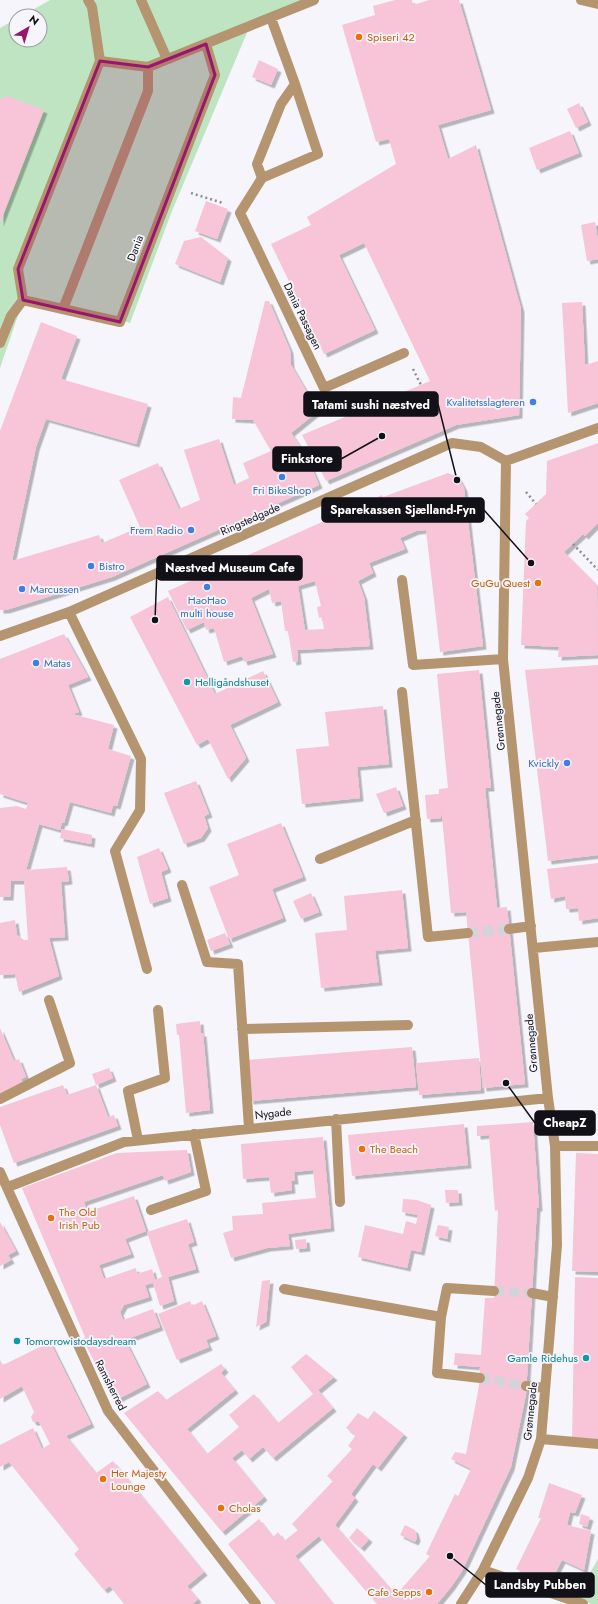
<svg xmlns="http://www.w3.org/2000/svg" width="598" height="1604" font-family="Jost,sans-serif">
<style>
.green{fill:#bee4c2}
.building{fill:#f8c4d7;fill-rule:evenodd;filter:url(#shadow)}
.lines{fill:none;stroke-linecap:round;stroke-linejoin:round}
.minor-tunnel{stroke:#d4d3da;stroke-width:10;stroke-dasharray:10 5;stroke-linecap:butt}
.path{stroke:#8e8d93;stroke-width:2.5;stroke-dasharray:2 3;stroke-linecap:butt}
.minor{stroke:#b49570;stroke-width:10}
.marked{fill:#9a166b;fill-opacity:0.2;stroke:#9a166b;stroke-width:3;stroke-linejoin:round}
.food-dot{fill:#e8710a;stroke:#f6f5fc;stroke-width:1.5}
.shop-dot{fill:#3f7fe0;stroke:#f6f5fc;stroke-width:1.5}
.culture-dot{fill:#0f9aa8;stroke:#f6f5fc;stroke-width:1.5}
.labels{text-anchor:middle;stroke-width:3.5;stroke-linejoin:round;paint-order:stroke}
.food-label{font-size:11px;fill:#c56008;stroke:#f6f5fc;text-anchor:start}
.street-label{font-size:11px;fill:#121117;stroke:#f6f5fc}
.shop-label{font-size:11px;fill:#366cbe;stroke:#f6f5fc;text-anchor:end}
.culture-label{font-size:11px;fill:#0d838f;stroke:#f6f5fc;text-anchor:start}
.leader{fill:none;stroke:#121117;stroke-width:1.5}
.callout-dot{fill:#121117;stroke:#f6f5fc;stroke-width:1.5}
.callout{fill:#121117;stroke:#121117;stroke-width:1.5}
.callout-label{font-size:12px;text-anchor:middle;font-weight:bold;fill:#fff}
</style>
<defs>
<filter id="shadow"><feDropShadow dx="3.5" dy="3.5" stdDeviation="0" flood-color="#0004"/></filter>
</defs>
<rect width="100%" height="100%" fill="#f6f5fc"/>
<path class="green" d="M50 0H318L249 28 172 211 130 323 25 295 0 368V28L16 19V40H40V16H22Z
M598 1559V1604H591L576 1597Z"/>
<path class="building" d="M395 0H412L413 5 429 0H459L491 110 438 125 448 159 476 145 521 309 519 415 456 425 326 481 302 435 430 381 364 243 339 255 375 330 324 354 271 244 311 225 307 217 396 164 389 139 376 142 342 25 375 15 373 6Z
M259 60 278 69 271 85 252 77Z
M7 96 44 110 0 223V99Z
M579 103 588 122 576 128 567 109Z
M570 131 579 153 537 170 529 148Z
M206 201 228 209 217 239 195 231Z
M595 222 598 241V259L587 261 581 225Z
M201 237 228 258 220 282 175 264 184 241Z
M265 301H269L290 350 291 365 318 411 291 433 305 453 319 485 112 577 6 610H0V431L41 322 77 336 61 379 148 404 136 444 46 419 36 447 12 561 99 535 102 543 140 527 119 480 158 463 179 509 200 500 184 450 219 439 234 485 249 478 243 463 271 451 253 420 232 419 233 397 241 398Z
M582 302 585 365 598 361V403L568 413 562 303Z
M598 443V523L585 536 583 534 564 552 597 585 598 655 558 657 559 647 521 645 526 521 529 518 525 514 546 494 547 461Z
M448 473 458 477 464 488 483 646 440 652 426 530 416 531 400 538 405 549 369 563 373 573 358 581 364 597 370 646 297 650 298 661 293 662 288 631H285L281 601 272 603 269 589 251 598 273 654 244 662 242 656 224 662 214 628 206 630 204 622 187 630 168 591 382 495 383 497ZM315 581 321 606 317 607 319 618 322 617 324 629 305 630 298 586Z
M168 597 215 694 263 671 278 702 230 725 246 758 228 779 208 739 197 745 130 617Z
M64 634 88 677 68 685 79 712 72 714 114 725 108 749 131 756 117 806 113 805 111 813 70 802 64 823 62 822 60 830 39 824 26 870 67 867 69 881 61 882 65 937 49 938 59 976 19 992 15 974 0 975V923L15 920 17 935 24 940H28L24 881H11L10 897H0V808L17 806 26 809 28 803 0 794V659Z
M598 665V855L548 861 525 670Z
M479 670 491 788H485L497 908 507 907 525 1084 483 1088 466 912 451 913 441 806V818L427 819 425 795 439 794V789L448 788 437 674Z
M383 706 389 764 357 767 360 798 302 804 296 749 329 746 325 712Z
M196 781 209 814 204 816 208 828 201 838 184 844 164 793Z
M396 787 403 806 384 813 376 794Z
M281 823 303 877 272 889 283 918 229 939 209 887 239 875 227 844Z
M62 829 92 835 91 844 60 838Z
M159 848 168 869 161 872 168 898 150 904 137 857Z
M598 863V918L579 921 578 908 566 909 565 896 551 899 547 869Z
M402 890 408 948 375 951 379 982 321 988 315 933 347 930 344 896Z
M311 893 319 912 301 919 293 901Z
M225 933 230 944 211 951 207 940Z
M200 1021 201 1033H203L210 1110 186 1113 179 1035H177L176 1024Z
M0 1028 14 1061 19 1059 26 1077 21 1079 24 1086 0 1096Z
M412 1047 416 1087 250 1101 247 1060Z
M479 1058 481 1090 419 1095 416 1063Z
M109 1068 113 1078 96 1085 92 1074Z
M63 1085 67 1095 96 1085 108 1117 114 1115 118 1126 14 1163 0 1125V1107Z
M533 1122 539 1208H537L526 1394 511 1467 462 1571 451 1587 437 1604H377L319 1536 295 1556 333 1604H276L228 1544 259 1519 273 1537 278 1532 284 1541 298 1530 292 1524 333 1481 327 1476 352 1449 348 1446 356 1435 346 1428 358 1413 368 1419 374 1411 404 1434 378 1468 373 1464 351 1494 355 1498 335 1525 396 1595 430 1556 426 1554 455 1494 458 1496 471 1469 451 1459 455 1452 466 1454 479 1386 480 1367 454 1365 455 1353 481 1355 485 1298H494L498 1210 495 1211 489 1135 477 1136V1126Z
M464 1124 468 1165 352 1176 348 1135Z
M323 1137 331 1228 288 1234 290 1246 267 1248 231 1258 223 1233 233 1230 232 1216 263 1214 262 1203 316 1198 313 1170 294 1172 295 1181H291L292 1190 271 1193 269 1177 243 1179 241 1144Z
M187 1150 191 1172 165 1181 163 1175 84 1202 87 1212 134 1196 146 1231 125 1239 131 1254 99 1265 104 1279 136 1268 137 1274 152 1269 155 1280 162 1277 147 1232 187 1219 194 1242 188 1244 196 1269 168 1277 174 1301 160 1306 153 1283 145 1285 149 1297 124 1305 120 1312 123 1320 153 1309 160 1327 125 1340 147 1384 114 1401 83 1339 85 1337 22 1188 117 1153Z
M576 1153 598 1154V1272L572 1271Z
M445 1190H458L459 1202 446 1203Z
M403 1199 417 1200 431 1205 421 1252 411 1250 407 1268 358 1257 365 1225 403 1234 406 1221 416 1224 418 1215 402 1212Z
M0 1222 16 1251 8 1255 11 1260 0 1266Z
M438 1225 449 1227 447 1239 435 1236Z
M306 1239 307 1248 296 1249 295 1240Z
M575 1277 598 1278V1440L572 1439Z
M270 1280 266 1322 256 1327 262 1281Z
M190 1301 192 1306 202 1301 216 1336 206 1340 209 1347 177 1360 158 1314Z
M50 1342 91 1424 66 1436 96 1473 113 1461 204 1572 187 1586 198 1599 192 1604H124L110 1586 104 1590 74 1554 79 1549 9 1462 0 1467V1445L33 1428 42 1449 50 1444 39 1422H33L31 1417 34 1412 22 1386 0 1399V1360L3 1365Z
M306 1354 334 1377 318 1390 333 1408 273 1458 263 1447 249 1459 242 1450 232 1458 264 1497 222 1532 124 1413 158 1391 166 1400 221 1364 225 1369 221 1373 235 1390 187 1429 207 1454 239 1427 229 1415 254 1394 278 1423 313 1394 291 1367Z
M549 1483 582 1495 575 1513 570 1512 567 1525 591 1531 584 1570 562 1560 549 1585 516 1569 541 1518H538Z
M581 1514 590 1517 587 1527 579 1524Z
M405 1525 415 1530 417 1538 415 1542 400 1535Z
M357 1528 369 1539 361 1548 349 1538Z"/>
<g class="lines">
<path class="minor-tunnel" d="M468 933 509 929
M494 1291 532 1293
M480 1378 526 1386"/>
<path class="path" d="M191 193 223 203
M413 369 421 385
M526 492 536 504
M573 544 598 570"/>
<path class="minor" d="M141 0 167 59
M581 0 598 4
M271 18 295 84 318 154 262 178 257 164 281 104 295 84
M100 61 148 67 314 0
M262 178 240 213 324 388 404 353
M23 300 120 322 215 75 206 44
M23 300 18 269 100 61 92 7 88 0
M63 309 148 91V67
M0 343 11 316 23 300
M402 580 413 665 503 659
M69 612 141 759 140 810 115 851 147 969
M0 636 69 612 452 443 481 447 506 461 598 428
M402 692 428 937 468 933
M320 859 416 820
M182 885 207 962 238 964 249 1128
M509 929 531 926
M534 948 598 942
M242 1029 408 1025
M0 1099 70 1063 49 1000
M336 1119 340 1202
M138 1140 128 1091 165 1078 158 1010
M555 1146H598
M0 1172 108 1411 256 1604
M8 1187 124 1142 548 1098
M151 1210 206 1191 194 1134
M284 1289 441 1317
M532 1293 553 1297
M480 1378 437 1373 441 1317 447 1288 494 1291
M526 1386 545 1388
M541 1439 598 1444
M483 1570 583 1604
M461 1604 483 1570 528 1478 541 1439 557 1245 555 1146 548 1098 503 659 506 461"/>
</g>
<path class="marked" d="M206 44 215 75 120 322 23 300 18 269 100 61 148 67Z"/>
<g class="food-dot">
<circle cx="359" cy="37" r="4"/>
<circle cx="538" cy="583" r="4"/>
<circle cx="362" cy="1149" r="4"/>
<circle cx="51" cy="1218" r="4"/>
<circle cx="103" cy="1479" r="4"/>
<circle cx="221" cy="1508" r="4"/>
<circle cx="429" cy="1592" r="4"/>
</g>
<g class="shop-dot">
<circle cx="533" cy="402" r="4"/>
<circle cx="282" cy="477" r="4"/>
<circle cx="191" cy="530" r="4"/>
<circle cx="91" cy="566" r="4"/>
<circle cx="207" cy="587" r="4"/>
<circle cx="22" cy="589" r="4"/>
<circle cx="36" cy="663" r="4"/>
<circle cx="567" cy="763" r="4"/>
</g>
<g class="culture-dot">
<circle cx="187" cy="682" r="4"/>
<circle cx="17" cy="1341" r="4"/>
<circle cx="586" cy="1358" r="4"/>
</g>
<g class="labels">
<g class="food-label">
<text x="367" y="41">Spiseri 42</text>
<text x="530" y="587" text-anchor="end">GuGu Quest</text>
<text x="370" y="1153">The Beach</text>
<text x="59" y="1216">The Old<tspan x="59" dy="13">Irish Pub</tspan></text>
<text x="111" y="1477">Her Majesty<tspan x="111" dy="13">Lounge</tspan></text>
<text x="229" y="1512">Cholas</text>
<text x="421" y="1596" text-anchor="end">Cafe Sepps</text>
</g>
<g class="street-label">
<text transform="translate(135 248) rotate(-69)" y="4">Dania</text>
<text transform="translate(303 316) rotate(64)" y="4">Dania Passagen</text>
<text transform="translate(250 519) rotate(-24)" y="4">Ringstedgade</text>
<text transform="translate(498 721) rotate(-96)" y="4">Grønnegade</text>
<text transform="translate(531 1043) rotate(-95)" y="4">Grønnegade</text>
<text transform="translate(273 1113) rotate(-6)" y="4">Nygade</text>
<text transform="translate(111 1385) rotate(63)" y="4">Ramsherred</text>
<text transform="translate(530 1411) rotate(-84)" y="4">Grønnegade</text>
</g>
<g class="shop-label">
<text x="525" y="406">Kvalitetsslagteren</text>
<text x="282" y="494" text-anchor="middle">Fri BikeShop</text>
<text x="183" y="534">Frem Radio</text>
<text x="99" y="570" text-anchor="start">Bistro</text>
<text x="30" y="593" text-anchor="start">Marcussen</text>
<text x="207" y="604" text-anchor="middle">HaoHao<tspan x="207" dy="13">multi house</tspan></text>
<text x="44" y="667" text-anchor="start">Matas</text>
<text x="559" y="767">Kvickly</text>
</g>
<g class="culture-label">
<text x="195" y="686">Helligåndshuset</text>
<text x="25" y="1345">Tomorrowistodaysdream</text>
<text x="578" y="1362" text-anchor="end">Gamle Ridehus</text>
</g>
</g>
<path class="leader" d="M457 480L438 404M382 436L341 459M531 563L484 510M155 620L157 568M506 1083L535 1123M450 1556L486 1585"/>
<g class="callout-dot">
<circle cx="457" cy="480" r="4"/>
<circle cx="382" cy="436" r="4"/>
<circle cx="531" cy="563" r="4"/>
<circle cx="155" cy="620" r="4"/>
<circle cx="506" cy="1083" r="4"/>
<circle cx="450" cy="1556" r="4"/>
</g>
<g class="callout">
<rect x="304" y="392" width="134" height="24" rx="4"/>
<rect x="273" y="447" width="68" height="24" rx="4"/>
<rect x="322" y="498" width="162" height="24" rx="4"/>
<rect x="157" y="556" width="145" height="24" rx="4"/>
<rect x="535" y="1111" width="60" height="24" rx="4"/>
<rect x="486" y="1573" width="108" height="24" rx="4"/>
</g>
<g class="callout-label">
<text x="371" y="409">Tatami sushi næstved</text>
<text x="307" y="463">Finkstore</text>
<text x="403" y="514">Sparekassen Sjælland-Fyn</text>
<text x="230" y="572">Næstved Museum Cafe</text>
<text x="565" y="1127">CheapZ</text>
<text x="540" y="1589">Landsby Pubben</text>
</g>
<g transform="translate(28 28) rotate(38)"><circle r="19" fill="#f6f5fc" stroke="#9b9aa0"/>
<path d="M0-3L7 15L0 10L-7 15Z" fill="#9a166b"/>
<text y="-6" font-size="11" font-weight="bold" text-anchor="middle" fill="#121117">N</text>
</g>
</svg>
